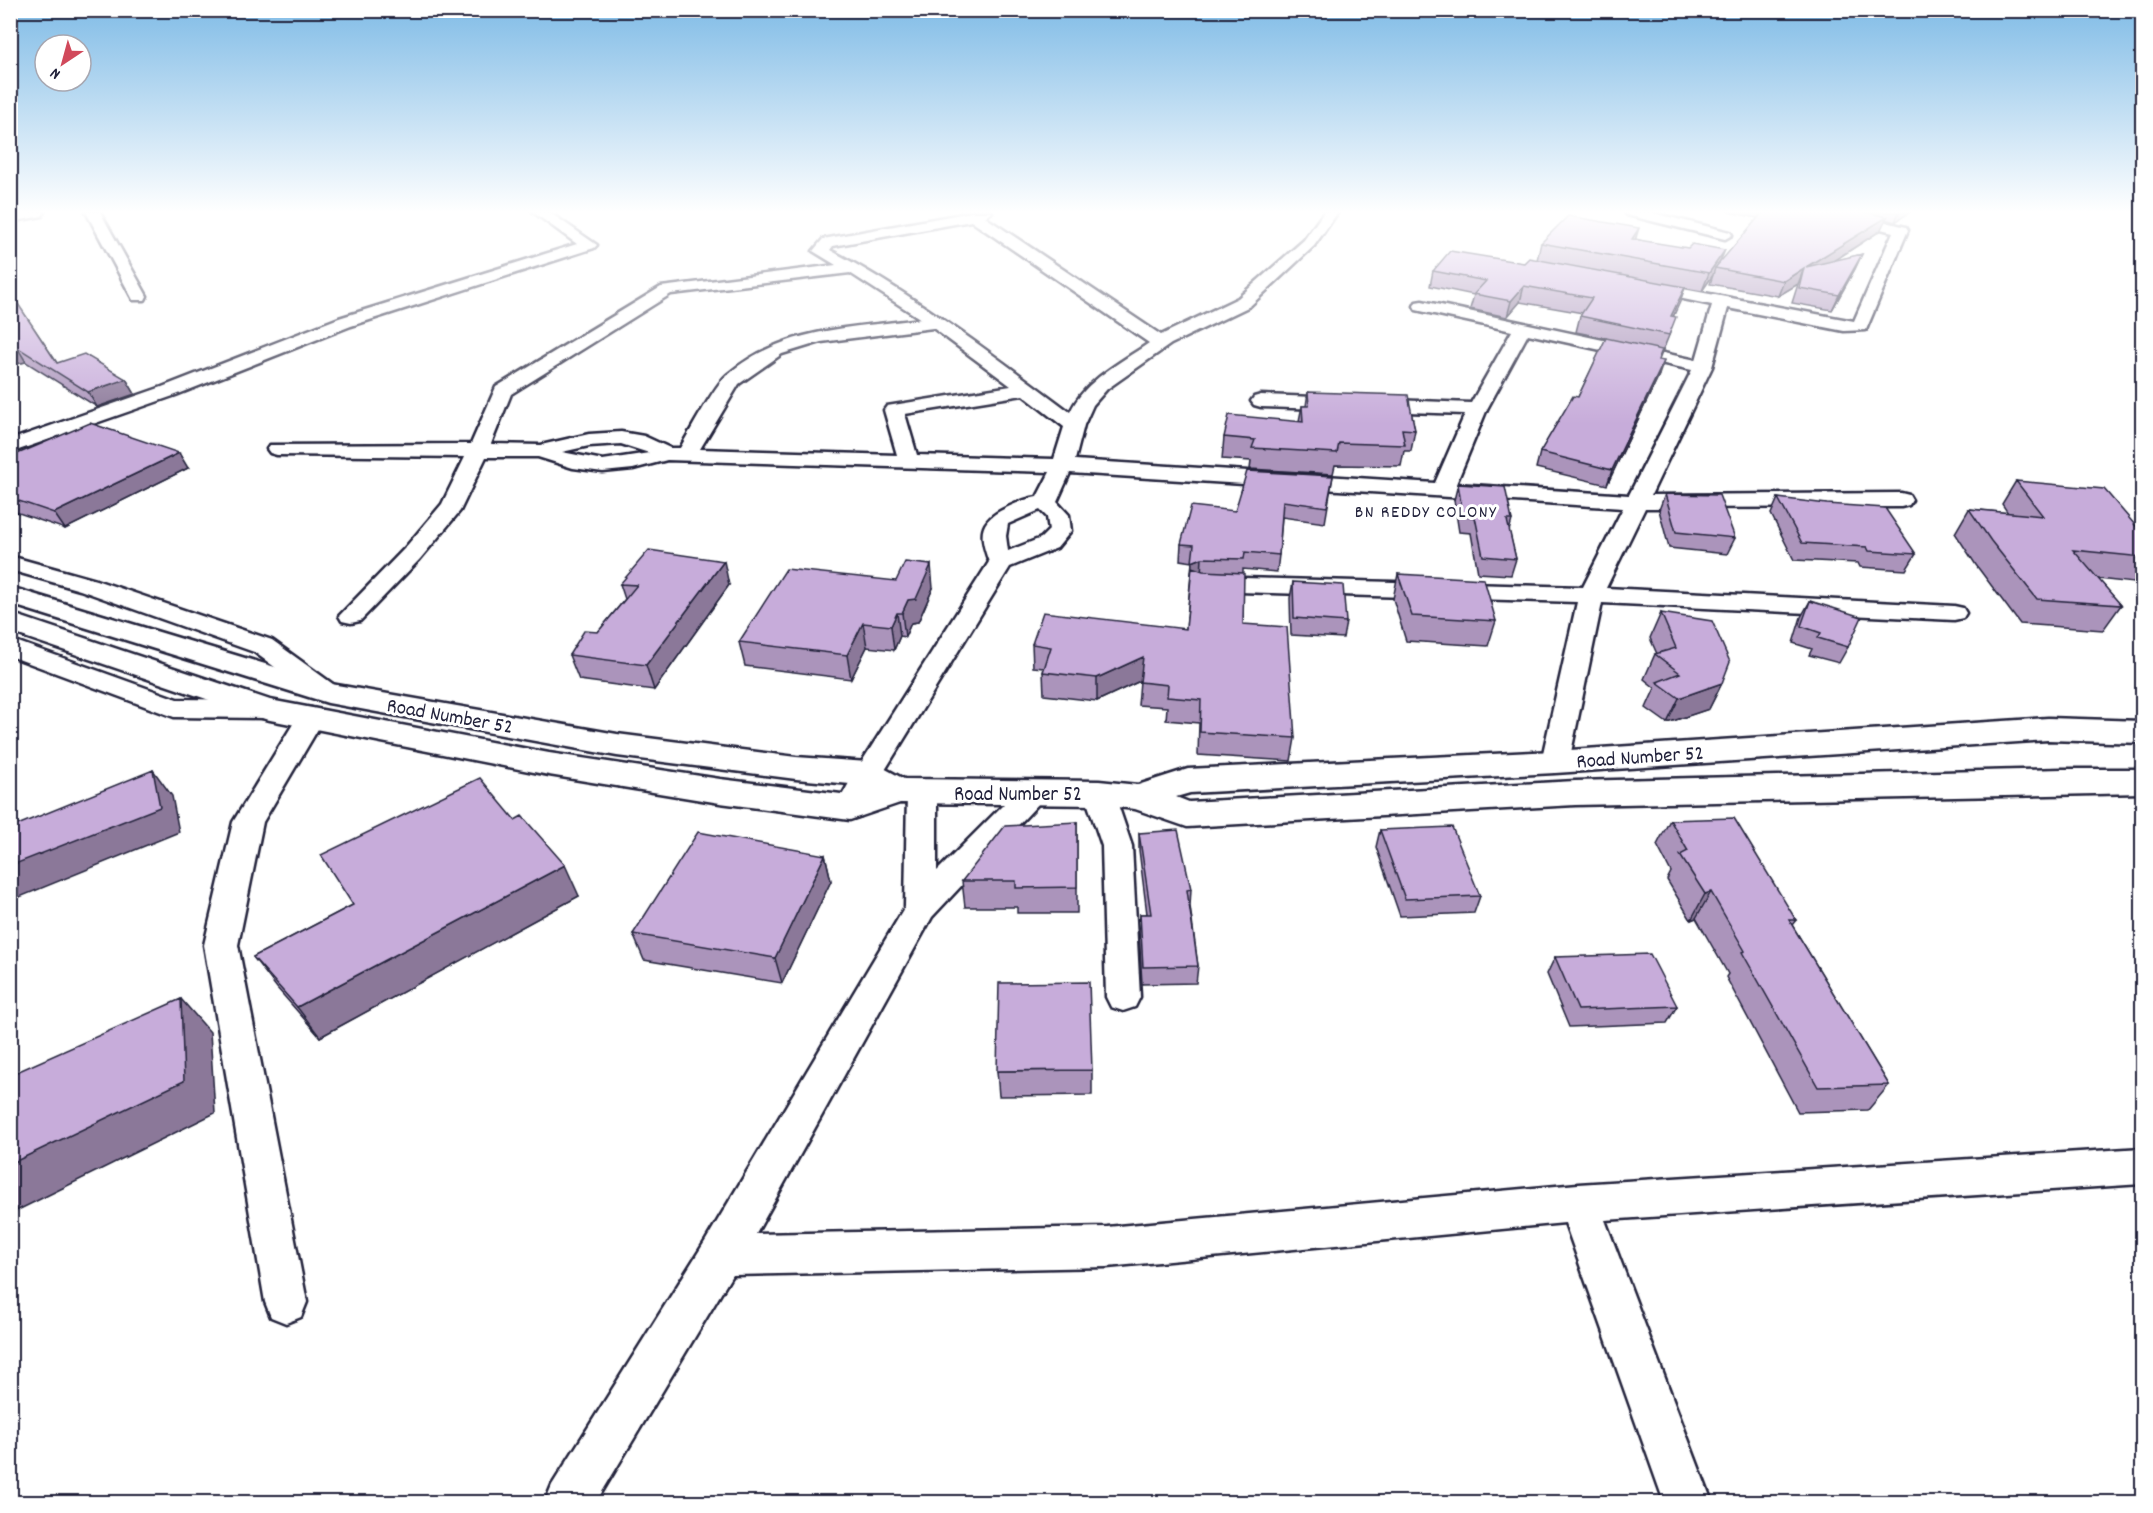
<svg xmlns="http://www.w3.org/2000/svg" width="2153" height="1513" viewBox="0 0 2153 1513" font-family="Dekko,sans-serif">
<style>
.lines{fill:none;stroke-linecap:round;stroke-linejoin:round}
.street-casing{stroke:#22223b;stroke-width:5}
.secondary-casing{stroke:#22223b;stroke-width:5}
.street{fill:#fff;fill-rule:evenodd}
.secondary{fill:#fff;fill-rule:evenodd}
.wall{fill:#ab94bb;stroke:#22223b;stroke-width:1.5}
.shaded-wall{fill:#8b7899;stroke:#22223b;stroke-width:1.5}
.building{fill:#c7acda;stroke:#22223b;stroke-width:1.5}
.labels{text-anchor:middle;stroke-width:6;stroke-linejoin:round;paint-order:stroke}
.far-neighbourhood-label{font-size:18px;letter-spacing:1.5px;fill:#22223b;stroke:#fff}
.street-label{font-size:21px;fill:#22223b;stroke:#fff}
</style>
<rect width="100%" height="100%" fill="#fff"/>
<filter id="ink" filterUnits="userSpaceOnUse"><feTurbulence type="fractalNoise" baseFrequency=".0167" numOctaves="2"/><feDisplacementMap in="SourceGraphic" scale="12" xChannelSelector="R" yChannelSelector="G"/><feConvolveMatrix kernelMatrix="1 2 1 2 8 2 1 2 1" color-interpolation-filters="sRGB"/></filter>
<g filter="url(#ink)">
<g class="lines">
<g class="street-casing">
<path id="street" d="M86,212H100L147,296L145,300H133L131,296Z
M533,212H549L597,245L594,248L351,326L176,395L10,453V440L162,387L339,318L577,244Z
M972,212H992L985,217L1161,335L1238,298L1304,240L1324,212H1338L1314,246L1250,306L1171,344L1107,389L1093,405L1084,425L1075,460L1435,483L1465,414L1261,407L1254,405L1251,401L1254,397L1261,395L1471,403L1512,331L1416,310L1414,306L1416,302L1422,301L1696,360L1712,305L1640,290L1638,287L1640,284L1646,282L1854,321L1893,232L1824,215L1822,212H1846L1906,227L1908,230L1866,330L1844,331L1728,308L1712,367L1651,495L1901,493L1909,495L1912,500L1909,505L1901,507L1645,508L1606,588L1954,606L1963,608L1966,613L1963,618L1954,620L1602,603L1569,762L1565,769L1555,772L1545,769L1541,762L1577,602L1207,591L1199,589L1195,584L1199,579L1207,577L1583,587L1623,508L1070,473L1057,502L1069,515L1071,531L1057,548L1010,567L882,775L861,816L850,819L839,816L835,808L854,774L989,562C979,535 978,521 1006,508C1016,503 1025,499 1037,497L1050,472L667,460L633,469L603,472L573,468L538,457H486L460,511L420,559L360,621L351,623L342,621L339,616L404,549L442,504L465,457L277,455L270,453L267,449L270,445L471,444L496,387L661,287L836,265L813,251L823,239ZM971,221L1149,343C1120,363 1085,380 1070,412C992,354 915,295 830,250L833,246ZM850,273L921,319C852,328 783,327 727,375C714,386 690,432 680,448H670L644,436L621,432L589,434L541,445L491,444L511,394L671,294ZM933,328L1011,386L887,406L884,410L897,455L700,449L739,384L782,354L821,342ZM1528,334L1692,370L1629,495L1456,484L1487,409ZM1023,395L1064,427L1054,459L917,455L905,414ZM621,444L649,453L603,460L562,452L589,446ZM1040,510L1047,517L1049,530L1041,538L1008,551L1006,536L1008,524Z
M1625,212H1649L1730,232L1732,235L1725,239L1627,215Z
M10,556L96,580L272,640L337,687L341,693L337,699L328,702L319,699L254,652L80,590L10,570Z
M10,639L177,699L265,700L275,703L279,709L275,715L265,718L174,717L10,656Z
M311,708L321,711L325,717L263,822L238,945L307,1302L301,1317L286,1323L271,1317L265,1302L204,945L233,822L301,711Z
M922,783L932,786L937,793V871L1021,787L1031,784L1041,787L1046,794L1041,801L932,917L756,1234L1107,1227L1578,1184L2142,1148V1184L1605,1220L1712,1502H1664L1565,1223L1107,1267L732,1275L596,1502H545L552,1485L706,1240L905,907L907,793L912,786Z
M1099,783L1109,786L1114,793L1132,846L1140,997L1135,1007L1123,1011L1111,1007L1106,997L1102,846L1084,793L1089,786Z"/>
</g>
<g class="secondary-casing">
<path id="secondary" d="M10,212H44L42,216L10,222Z
M10,587L331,684L617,734L796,757L868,762L880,766L904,779L1099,781L1138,785L1188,769L1555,751L2048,718L2142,721V743L2048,740L1555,773L1190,793L1176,797L1189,802L1575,781L2062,769H2142V793L1575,805L1187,827L1135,809L1099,805L900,803L850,820L720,803L549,775L265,719L10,632V613L270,700L549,753L720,779L849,795L868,789L861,785L796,779L617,756L328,703L10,604Z"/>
</g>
<use href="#street" class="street"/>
<use href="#secondary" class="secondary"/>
</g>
<path class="wall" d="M1728,212H1910L1895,222L1885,219L1880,231L1834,261L1862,254L1855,269L1832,310L1792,303L1798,284L1778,296L1710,284L1713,275L1702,291L1685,288L1673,317L1670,333L1659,360V375L1607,485L1536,468L1540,452L1578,397L1606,338L1576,332L1580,316L1583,313L1520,302L1507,317L1470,309L1474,295L1430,286L1433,271L1524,263L1537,260L1541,243L1636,239L1720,263L1758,218Z
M10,292L57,363L126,379L135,394L97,407L26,362L10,365Z
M1308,392L1415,430L1411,451H1404L1401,466L1335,465L1333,474L1250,469L1251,461L1222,459L1224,437L1299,421L1302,406H1306Z
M10,457L188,468L65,529L10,510Z
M1333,476L1325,523L1282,517L1279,555L1277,572L1243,569V624L1295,738L1291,761L1198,755L1199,723L1166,720L1167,707L1138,705L1140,681L1097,701L1044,695L1043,672L1044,668L1033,667L1032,644L1186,629L1192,562L1180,560L1181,544L1235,511Z
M2016,481L2142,533V584L2098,579L2121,605L2103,630L2020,624L1976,565L1955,533L1969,509L2008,513L2002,504Z
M1458,484L1512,520L1509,531L1516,559L1511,575L1478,573L1471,533L1459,532L1454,500Z
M1665,494L1735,538L1727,554L1669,548L1659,510Z
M1778,498L1916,554L1906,570L1860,567L1858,563L1794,560L1771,514Z
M1398,574L1496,621L1488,646L1406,641L1393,599Z
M1293,582L1346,622L1343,638L1291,635L1290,598Z
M620,584L729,585L654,690L579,680L569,655L598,632L625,599Z
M933,588L918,622L911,623L905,637L900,636L894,650L867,647L851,679L745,666L739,642Z
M1810,601L1848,647L1839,663L1809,655L1812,649L1793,643L1801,617Z
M1661,613L1722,683L1709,709L1667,723L1646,708L1655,688L1644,679L1655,654H1657L1650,638Z
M515,820L579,896L320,1037L277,988L253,957Z
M1670,820L1796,920L1792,925L1889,1085L1868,1110L1798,1112L1726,977L1728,974L1696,918L1691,920L1667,880L1671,872L1657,845Z
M1077,822V913H1017V907H965L962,881Z
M1380,830L1480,896L1474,913L1400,916L1376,847Z
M1139,833L1191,889L1190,906L1198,966L1196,983L1142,984L1139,931L1140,914H1147L1139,850Z
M825,855L831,881L782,983L644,960L633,934Z
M1555,957L1677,1006L1667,1023L1569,1027L1547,974Z
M1092,1070V1095L999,1096L997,1071Z"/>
<path class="shaded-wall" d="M1899,212H1910L1895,222Z
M1887,217L1880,231L1800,282L1806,267Z
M1639,228L1634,244L1632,239Z
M1725,250L1718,267L1715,268L1713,275L1702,291L1709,273Z
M1862,254L1855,269L1832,310L1839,295Z
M1804,268L1798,284L1778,296L1784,281Z
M1524,286L1520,302L1507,317L1511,301Z
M1685,287L1680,302L1666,332L1671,316Z
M17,347L26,362L10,365V349Z
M1664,361L1659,375L1607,485L1612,470Z
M126,379L135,394L97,407L88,392Z
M179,453L188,468L65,529L54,513Z
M1202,558L1201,575L1191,578L1192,562Z
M724,561L729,585L654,690L646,665Z
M931,565L933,588L918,622L911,623L905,637L902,613L908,600Z
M897,613L900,636L894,650L891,626Z
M863,623L867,647L851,679L847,655Z
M1143,657L1142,680L1097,701V678Z
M1722,683L1709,709L1667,723L1679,698Z
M153,770L172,796L179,832L10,901V866Z
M825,855L831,881L782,983L775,958Z
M565,865L579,896L320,1037L297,1007Z
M1711,892L1696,918L1691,920L1705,894Z
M181,999L210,1032L215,1113L10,1214V1164Z"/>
<path class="building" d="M1763,212H1866L1887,217L1806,267L1862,254L1839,295L1799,288L1804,268L1784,281L1715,268Z
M1568,216L1639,228L1632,239L1688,248L1692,244L1725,250L1709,273L1541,243Z
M1450,251L1524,263L1529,258L1685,287L1671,316L1676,317L1669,335L1580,316L1592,298L1524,286L1511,301L1474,294L1486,281L1433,271Z
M10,292L57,363L84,354L126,379L88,392L17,347L10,349Z
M1606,338L1662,350L1658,360L1664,361L1612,470L1540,452L1573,396L1578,397Z
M1308,392L1408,395L1415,430L1402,429L1405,445L1339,443L1337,453L1252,448L1255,440L1224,437L1229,415L1303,422L1302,406H1309Z
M90,423L179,453L54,513L10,498V457L41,444Z
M1247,471L1333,476L1327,507L1283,501L1279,555L1245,552L1244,559L1202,558L1192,562L1194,545L1181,544L1191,506L1235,511Z
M2016,481L2104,489L2142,533V557L2073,550L2121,605L2037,599L1991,541L1969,509L2043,516Z
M1458,484L1505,487L1512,520H1507L1516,559L1483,556L1475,517L1463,516Z
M1665,494L1719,495L1735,538L1676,532Z
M1778,498L1827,504L1885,508L1916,554L1869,551L1867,547L1802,543Z
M649,550L724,561L646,665L569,655L584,631L598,632L637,585L620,584Z
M905,562L931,565L916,599L908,600L902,613H897L891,626L863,623L847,655L739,642L786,569L896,581Z
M1192,567L1203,571L1244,573L1243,624L1287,627L1295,738L1200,732L1201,700L1167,697L1168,685L1140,682L1143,657L1097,678L1043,672L1051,647L1032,644L1043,612L1186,629Z
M1398,574L1484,579L1496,621L1412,616Z
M1293,582L1343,585L1346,622L1294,618Z
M1810,601L1862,617L1848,647L1818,638L1821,633L1801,626Z
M1661,613L1712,621L1730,662L1722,683L1679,698L1657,682L1680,673L1655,654L1676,648Z
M153,770L160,807L10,866V828Z
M480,778L515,820L522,816L565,865L297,1007L253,957L353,905L321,855Z
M1734,818L1796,920H1789L1889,1085L1818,1087L1742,952L1745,951L1711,892L1705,894L1680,855L1688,851L1670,820Z
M1077,822V887L1016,888V881H962L1005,826Z
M1452,827L1480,896L1405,899L1380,830Z
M1178,830L1191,889L1187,890L1198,966L1143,967L1140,914H1151L1139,833Z
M698,832L825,855L775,958L633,934Z
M1650,954L1677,1006L1578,1010L1555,957Z
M1089,982L1092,1070L997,1071L999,983Z
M181,999L184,1081L10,1164V1075Z"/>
</g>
<linearGradient id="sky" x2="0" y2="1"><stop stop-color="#7fbbe6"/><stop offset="0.5" stop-color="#fff"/><stop offset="1" stop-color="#fff" stop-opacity="0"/></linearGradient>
<rect width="2153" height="424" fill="url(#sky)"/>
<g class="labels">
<g class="far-neighbourhood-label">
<text x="1426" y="517">BN REDDY COLONY</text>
</g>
<g class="street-label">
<text transform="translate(450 715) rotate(10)" y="7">Road Number 52</text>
<text transform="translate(1640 756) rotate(-4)" y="7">Road Number 52</text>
<text x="1018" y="800">Road Number 52</text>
</g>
</g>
<rect width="2153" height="1513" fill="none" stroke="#fff" stroke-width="36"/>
<rect x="18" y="18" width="2117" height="1477" fill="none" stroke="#22223b" stroke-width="2" filter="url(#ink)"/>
<g transform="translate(63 63) rotate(216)"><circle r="28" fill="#ffffff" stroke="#a7a7b1" stroke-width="1.5"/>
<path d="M0-4.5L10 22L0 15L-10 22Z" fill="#d1495b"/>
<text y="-9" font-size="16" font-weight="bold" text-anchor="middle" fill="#22223b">N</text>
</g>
</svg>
